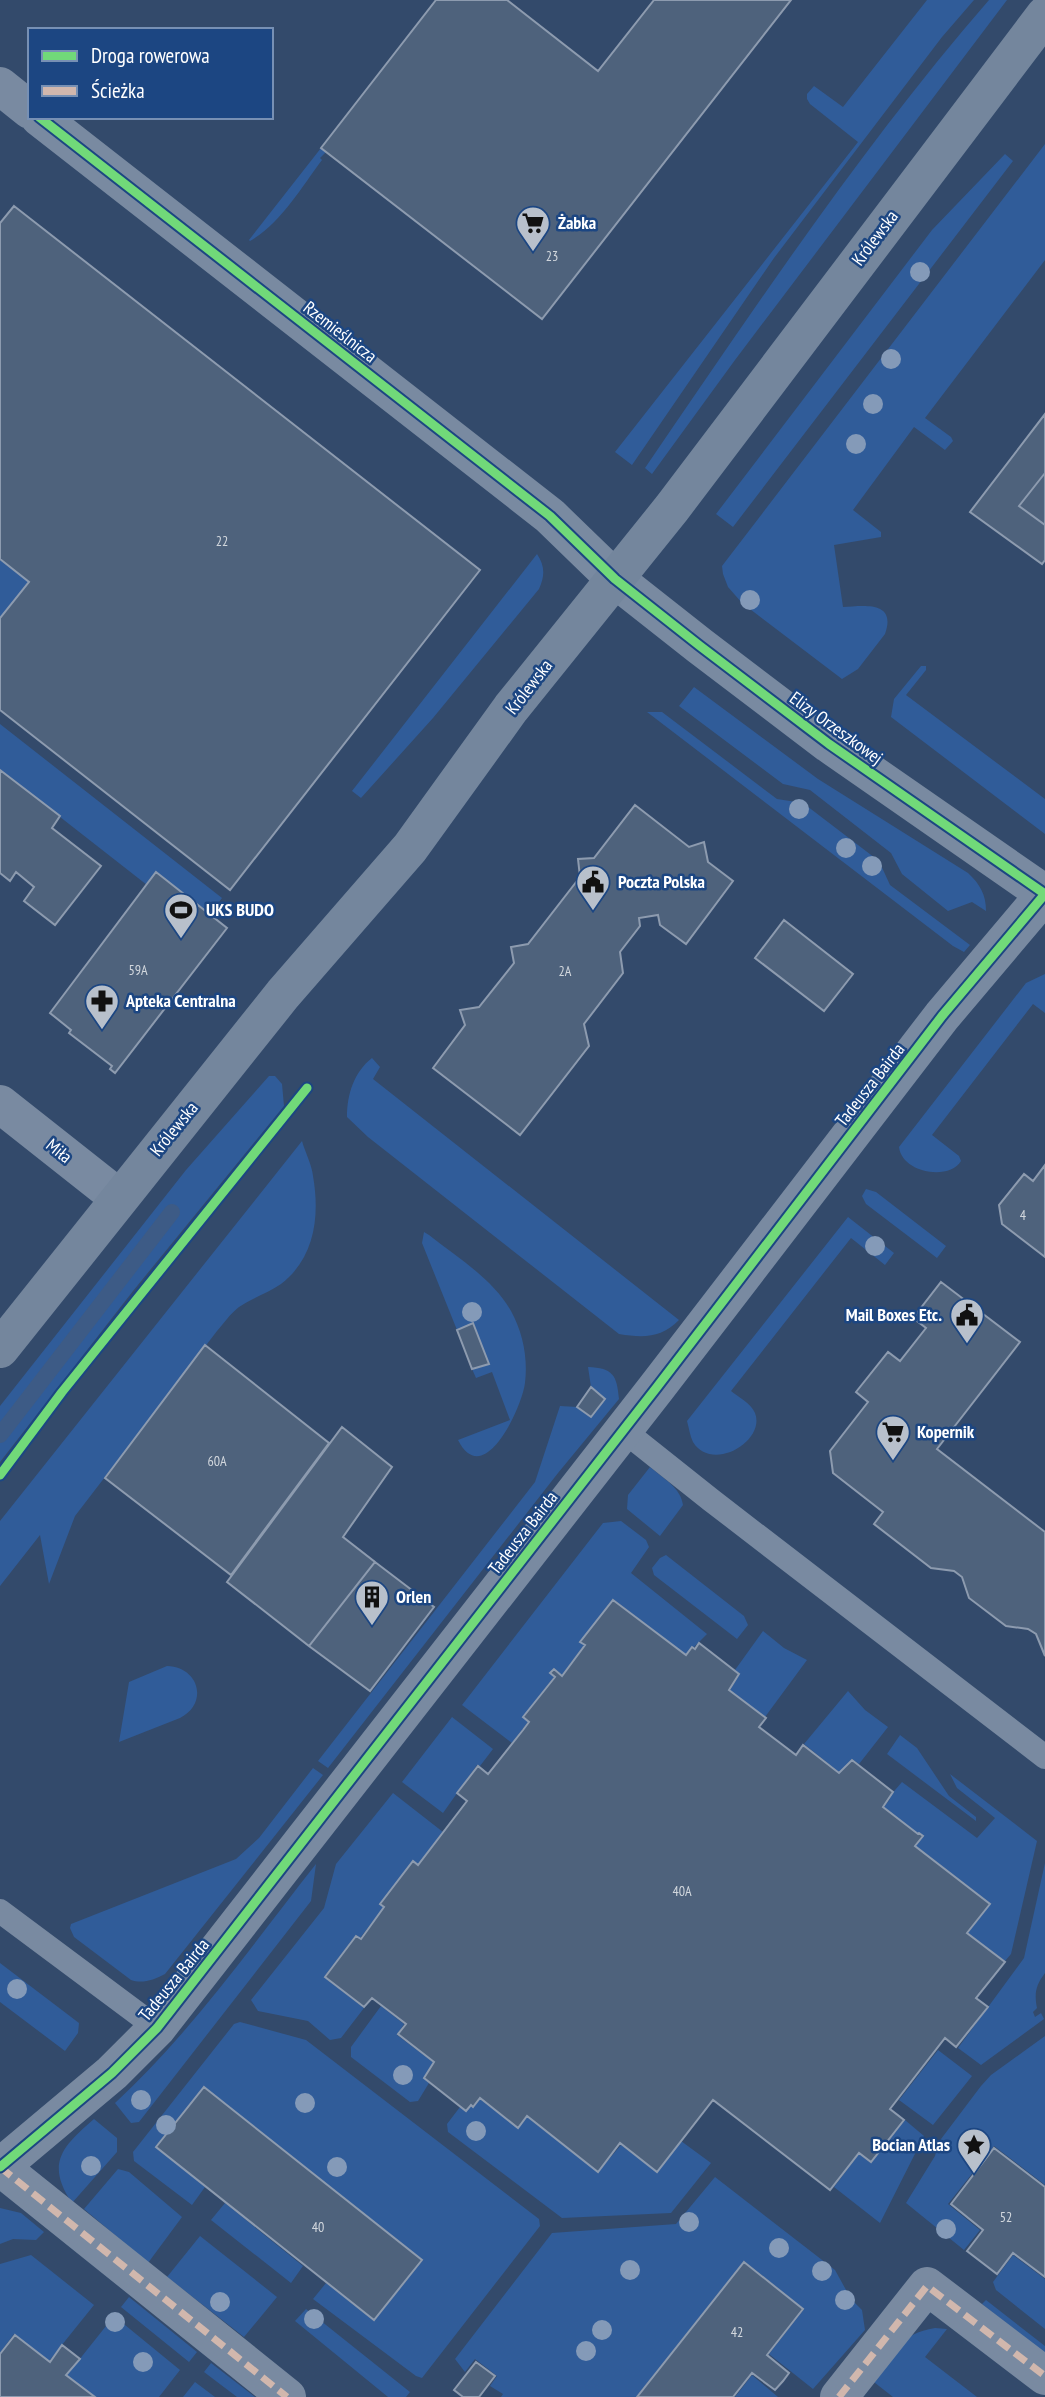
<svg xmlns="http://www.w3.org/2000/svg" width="1045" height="2397" viewBox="0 0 1045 2397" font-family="'PT Sans Narrow',sans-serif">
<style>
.green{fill:#305c99}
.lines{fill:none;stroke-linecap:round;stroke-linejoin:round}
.stream{stroke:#3d5b86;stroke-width:16}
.building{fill:#4e627c;stroke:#8d9baf;stroke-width:2}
.service{stroke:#798aa1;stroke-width:24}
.minor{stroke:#798aa1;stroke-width:38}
.secondary{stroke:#74869d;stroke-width:38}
.quiet{stroke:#d1b7ad;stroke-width:7;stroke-dasharray:14 7;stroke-linecap:butt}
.cycleway-casing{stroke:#1c4682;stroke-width:13}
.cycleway{stroke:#71d979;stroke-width:9}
.tree{fill:#849ab8}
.labels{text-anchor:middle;stroke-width:5;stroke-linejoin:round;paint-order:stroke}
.number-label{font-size:14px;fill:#d3d8de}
.poi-label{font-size:18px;font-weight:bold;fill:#fff;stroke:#1c4682;text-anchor:start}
.street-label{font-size:18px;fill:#fff;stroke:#1c4682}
</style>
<rect width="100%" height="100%" fill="#334a6b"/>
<path class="green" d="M927,0H974L942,37L774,258L632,465L615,452L858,142L810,104L807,99V94L814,86L843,107Z
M989,0H1007L735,360L652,474L645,468C753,310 863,145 989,0Z
M1045,144V260L925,418L951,437L953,441L945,450L914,427L853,510L881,532V537L834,545L843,607C863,606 897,600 885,634L858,669L842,679L742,603L728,587L723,574L722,566Z
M321,148L326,152L320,158L322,160C301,188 281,223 250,241L249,240Z
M1005,154L1013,161L733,527L716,514L932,230Z
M537,554C545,566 545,576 539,589L433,718L361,798L352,791Z
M0,560L29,582L0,618Z
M921,666H926V670L906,695L1045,799V834L891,717L894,699Z
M694,687L818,779L968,873C980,884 986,895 986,911L972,902L948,911L902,874L891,853L810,790L783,784L679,706Z
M647,712H662L777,799L803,803L879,861L890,885L970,945L964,952L953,946Z
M0,724L222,898L209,915L147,885L0,770Z
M1045,974V1013L1033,1004L932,1135L959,1156L961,1161C949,1181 902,1173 899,1147L1026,983Z
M372,1058L380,1067L373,1079L679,1320C661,1338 644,1338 619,1334L368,1137L347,1117C347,1094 354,1072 372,1058Z
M269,1076H275L282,1084L284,1106L133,1291L0,1462V1406L186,1170Z
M302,1141C305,1152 312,1165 313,1176C320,1216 315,1258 281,1284C268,1293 252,1298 239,1307C231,1313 224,1323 217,1331L75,1516L49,1584L40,1535L0,1586V1521Z
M866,1189L876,1192L946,1246L937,1258L866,1204L862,1196Z
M848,1217L894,1253L885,1265L851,1238L731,1391C738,1397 751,1403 755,1413C766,1441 712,1473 693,1442C690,1436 689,1428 687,1421Z
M424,1232L429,1235C457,1257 493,1279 511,1311C523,1333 528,1358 525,1383C522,1407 484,1491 458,1440L510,1420L492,1372L476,1378L472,1369L488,1363L474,1324L457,1330L422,1243Z
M588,1367C613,1368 617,1375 619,1399L558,1473L328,1768L318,1761L535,1482L560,1406L577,1407L591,1417L605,1399L591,1387Z
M650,1467C663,1478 681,1488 683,1505L660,1536L627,1509L628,1495Z
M621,1521L646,1540L649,1547L631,1573L707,1634L686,1655L613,1599L580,1642L584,1645L562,1675L554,1668L550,1673L554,1677L523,1717L528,1722L512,1743L462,1705L603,1523Z
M666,1555L744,1616L748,1625L737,1639L654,1575L652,1568L660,1558Z
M763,1631L784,1648L807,1660L765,1717L730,1690L740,1674L735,1670Z
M167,1666C199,1667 209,1703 180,1718L119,1742L129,1682Z
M848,1691L865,1710L888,1727L859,1764L852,1759L840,1773L804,1744Z
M452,1717L493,1749L480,1766L477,1765L443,1813L402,1782Z
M900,1735L917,1748L949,1796L976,1817V1821L887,1754Z
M313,1768L323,1775L165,1974C154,1980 142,1984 131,1980L74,1937L70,1928L71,1924L236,1859L259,1838Z
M950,1774L1037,1841L1011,1954L1005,1961L968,1933L990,1903L916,1846L923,1835L918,1834L884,1807L890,1799L889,1797L902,1782L977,1838L995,1818L957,1788Z
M393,1793L443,1832L418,1864L413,1861L380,1904L384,1907L360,1938L356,1935L324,1977L364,2008L341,2038L330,2040L308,2021L258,2011L251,2000L324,1908L336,1864Z
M1045,1863V1973C1036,1985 1034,1993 1037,2008L1033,2012L1035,2017L1041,2013L1044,2019L981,2065L958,2048L1024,1958Z
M316,1864L311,1901L139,2122L131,2123L115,2103C191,2033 252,1945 316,1864Z
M0,1963L79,2023L78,2033L65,2051L0,2002Z
M381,2006L404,2024L397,2035L433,2062L424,2078L429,2083L418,2101L410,2102L351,2057V2047Z
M240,2022L306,2040L539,2219L540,2226L422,2378L416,2376L313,2299L326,2283L374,2321L423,2260L204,2087L156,2146L205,2187L192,2205L134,2161L133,2152L234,2024Z
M1045,2036V2185L994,2146L948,2204L980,2230L964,2250L906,2203L935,2156L938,2143L981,2086L991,2075Z
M938,2050L972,2076L933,2125L899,2100Z
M480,2099L518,2128L527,2117L598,2172L621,2145L657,2172L681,2141L711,2163L671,2213L562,2218L448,2132L447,2124L460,2107L467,2111L471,2106L474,2107Z
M94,2119L117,2138V2152L72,2203C45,2163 63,2146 94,2119Z
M905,2120L924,2136L880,2223L834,2187L859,2154L871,2163Z
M118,2169L129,2172L182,2217L148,2263L84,2209Z
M715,2177L835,2270L851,2299L862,2310L865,2330L813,2389L769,2354L804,2309L744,2261L636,2397H501L503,2394L490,2386L497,2376L475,2359L465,2372L455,2359L552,2233L676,2224Z
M225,2203L303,2266L291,2283L211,2220Z
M0,2208L21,2213L44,2232L36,2240L13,2239L0,2244Z
M200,2236L277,2297L244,2337L167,2277Z
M31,2255L94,2305L49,2361L14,2334L0,2353V2264Z
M1013,2255L1045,2279V2329L996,2290L993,2282Z
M129,2297L197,2352L189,2362L121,2307Z
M986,2300L1045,2346V2354L982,2304Z
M306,2309L410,2392L406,2397H388L295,2321Z
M114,2316L180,2370L159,2397H95L67,2375Z
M935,2328L947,2329L925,2357L977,2397H893L865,2375C889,2352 901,2334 935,2328Z
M211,2363L255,2397H237L204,2372Z
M752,2375L778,2397H735Z
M195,2382L215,2397H183Z"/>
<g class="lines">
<path class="stream" d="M0,1435L172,1212"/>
</g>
<path class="building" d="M436,0H507L598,71L654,0H791L542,319L321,148Z
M14,206L480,570L230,890L0,710V618L29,582L0,559V223Z
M1045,414V473L1019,506L1045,525V560L1042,564L970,512Z
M1045,473V525L1019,506Z
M0,770L60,816L52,828L101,866L55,925L24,901L34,887L16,872L10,881L0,873Z
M635,805L689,847L704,842L708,862L733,881L686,944L660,925L658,915L639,918L640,926L620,952L623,973L584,1024L589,1046L520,1135L433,1068L465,1025L460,1010L479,1007L514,963L511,947L528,944L580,877L578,859L594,858Z
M156,872L227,928L115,1073L110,1069L112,1066L69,1033L71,1030L50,1013Z
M784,920L853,974L824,1011L755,958Z
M1045,1165V1257L1002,1224L999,1205L1024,1174L1033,1181Z
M941,1282L1020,1342L937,1449L1045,1532V1656L1036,1634L1028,1629L1006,1626L969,1598L962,1577L954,1571L931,1568L874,1524L883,1512L833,1473L830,1451L868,1402L856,1392L888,1352L900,1361L926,1328L913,1318Z
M473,1323L489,1364L472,1369L457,1330Z
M205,1345L329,1443L231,1575L105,1478Z
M591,1387L605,1399L591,1417L577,1407Z
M342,1427L392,1467L343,1537L375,1562L309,1646L227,1582Z
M375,1562L434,1607L370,1691L309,1646Z
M613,1600L686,1655L692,1647L695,1649L699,1643L739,1674L729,1690L766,1718L759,1727L796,1755L803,1745L839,1773L852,1760L893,1792L883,1807L918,1834L919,1833L923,1836L915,1846L990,1904L967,1933L1005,1962L976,1998L988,2007L956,2047L945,2038L890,2109L904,2120L871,2162L859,2153L830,2190L713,2100L657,2172L620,2143L598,2172L527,2116L518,2128L480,2098L473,2107L471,2105L466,2111L424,2078L434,2062L398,2034L406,2024L372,1998L364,2007L325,1977L356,1936L361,1939L384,1907L380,1904L413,1861L418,1865L467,1801L457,1793L478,1766L488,1774L523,1730L529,1722L523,1717L555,1677L550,1673L554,1669L562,1676L585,1645L580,1642Z
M204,2087L422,2260L374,2320L156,2147Z
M994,2148L1045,2187V2277L1013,2253L997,2274L967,2251L983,2230L951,2204Z
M744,2262L803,2309L767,2355L789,2373L783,2381L775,2390L752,2373L733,2397H637Z
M15,2335L50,2362L62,2345L80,2359L66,2375L95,2397H0V2354Z
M476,2362L495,2376L479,2397H463L454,2390Z"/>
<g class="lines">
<path class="service" d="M623,1430L711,1500L1045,1757
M0,1911L157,2028"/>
<path class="minor" d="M0,86L30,110
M39,117L550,516L615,579L700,646L829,744L1045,894
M0,1104L119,1198
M0,2167L112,2073L157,2028L657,1387L942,1016L1045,894
M0,2167L287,2397
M839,2397L927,2286L1045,2376"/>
<path class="secondary" d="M0,1349L283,994L410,848L511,708L672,508L1045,15"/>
<path class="quiet" d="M0,2167L287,2397
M839,2397L927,2286L1045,2376"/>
<g class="cycleway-casing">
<path id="cycleway" d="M39,117L550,516L615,579L700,646L829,744L1045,894
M0,1475L62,1392L307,1088
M0,2167L112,2073L157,2028L657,1387L942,1016L1045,894"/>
</g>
<use href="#cycleway" class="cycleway"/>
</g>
<g class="tree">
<circle cx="920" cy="272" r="10"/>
<circle cx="891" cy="359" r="10"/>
<circle cx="873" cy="404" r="10"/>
<circle cx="856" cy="444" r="10"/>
<circle cx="750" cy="600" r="10"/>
<circle cx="799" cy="809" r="10"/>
<circle cx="846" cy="848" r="10"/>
<circle cx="872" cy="866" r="10"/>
<circle cx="875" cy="1246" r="10"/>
<circle cx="472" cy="1312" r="10"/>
<circle cx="17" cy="1989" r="10"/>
<circle cx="403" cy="2075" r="10"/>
<circle cx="141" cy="2100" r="10"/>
<circle cx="305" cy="2103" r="10"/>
<circle cx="166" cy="2125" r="10"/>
<circle cx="476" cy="2131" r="10"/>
<circle cx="91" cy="2166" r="10"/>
<circle cx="337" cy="2167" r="10"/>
<circle cx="689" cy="2222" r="10"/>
<circle cx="946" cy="2229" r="10"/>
<circle cx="779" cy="2248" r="10"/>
<circle cx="630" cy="2270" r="10"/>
<circle cx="822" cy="2271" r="10"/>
<circle cx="845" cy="2300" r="10"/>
<circle cx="220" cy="2302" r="10"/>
<circle cx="314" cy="2319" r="10"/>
<circle cx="115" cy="2322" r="10"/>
<circle cx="602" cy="2330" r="10"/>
<circle cx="586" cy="2351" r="10"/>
<circle cx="143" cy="2362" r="10"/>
</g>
<defs>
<g id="supermarket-pin" transform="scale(1.75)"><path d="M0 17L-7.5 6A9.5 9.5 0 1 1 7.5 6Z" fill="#b8c0cb" stroke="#1c4682"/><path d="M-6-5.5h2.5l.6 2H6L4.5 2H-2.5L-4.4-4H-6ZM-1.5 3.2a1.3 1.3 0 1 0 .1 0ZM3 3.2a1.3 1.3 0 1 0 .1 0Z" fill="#111"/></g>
<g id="civic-pin" transform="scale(1.75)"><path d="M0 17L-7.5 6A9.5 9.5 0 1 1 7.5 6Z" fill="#b8c0cb" stroke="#1c4682"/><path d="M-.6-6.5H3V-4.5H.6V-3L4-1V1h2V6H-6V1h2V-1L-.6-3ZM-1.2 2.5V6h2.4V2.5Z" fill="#111"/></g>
<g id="stadium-pin" transform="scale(1.75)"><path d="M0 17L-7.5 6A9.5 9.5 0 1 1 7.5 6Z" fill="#b8c0cb" stroke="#1c4682"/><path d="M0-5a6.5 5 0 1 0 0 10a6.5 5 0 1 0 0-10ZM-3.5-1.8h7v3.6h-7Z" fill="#111"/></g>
<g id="pharmacy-pin" transform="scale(1.75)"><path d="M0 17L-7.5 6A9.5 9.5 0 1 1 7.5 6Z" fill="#b8c0cb" stroke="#1c4682"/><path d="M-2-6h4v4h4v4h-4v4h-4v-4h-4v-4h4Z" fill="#111"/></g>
<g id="building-pin" transform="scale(1.75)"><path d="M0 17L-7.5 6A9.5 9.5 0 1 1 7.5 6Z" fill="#b8c0cb" stroke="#1c4682"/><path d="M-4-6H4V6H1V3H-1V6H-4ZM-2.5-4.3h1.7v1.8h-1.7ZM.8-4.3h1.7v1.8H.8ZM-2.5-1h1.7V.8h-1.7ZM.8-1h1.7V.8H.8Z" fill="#111"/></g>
<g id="sight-pin" transform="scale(1.75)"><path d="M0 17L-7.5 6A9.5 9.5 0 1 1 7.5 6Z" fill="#b8c0cb" stroke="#1c4682"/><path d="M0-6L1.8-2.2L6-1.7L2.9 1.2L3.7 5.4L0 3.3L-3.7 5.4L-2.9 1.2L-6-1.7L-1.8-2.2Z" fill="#111"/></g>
</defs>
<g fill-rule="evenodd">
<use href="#supermarket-pin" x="533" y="223"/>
<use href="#civic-pin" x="593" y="882"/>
<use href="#stadium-pin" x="181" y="910"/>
<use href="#pharmacy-pin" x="102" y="1001"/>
<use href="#civic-pin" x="967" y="1315"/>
<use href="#supermarket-pin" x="893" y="1432"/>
<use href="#building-pin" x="372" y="1597"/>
<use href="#sight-pin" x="974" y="2145"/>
</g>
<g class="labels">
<g class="number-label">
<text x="552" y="261">23</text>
<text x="222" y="546">22</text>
<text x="138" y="975">59A</text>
<text x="565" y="976">2A</text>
<text x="1023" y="1220">4</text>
<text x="217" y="1466">60A</text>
<text x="682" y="1896">40A</text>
<text x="1006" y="2222">52</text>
<text x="318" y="2232">40</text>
<text x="737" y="2337">42</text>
</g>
<g class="poi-label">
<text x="558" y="229">Żabka</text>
<text x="618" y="888">Poczta Polska</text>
<text x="206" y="916">UKS BUDO</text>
<text x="126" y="1007">Apteka Centralna</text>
<text x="942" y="1321" text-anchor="end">Mail Boxes Etc.</text>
<text x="917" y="1438">Kopernik</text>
<text x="396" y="1603">Orlen</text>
<text x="950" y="2151" text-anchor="end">Bocian Atlas</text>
</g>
<g class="street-label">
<text transform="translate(875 238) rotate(-53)" y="6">Królewska</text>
<text transform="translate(340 332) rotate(38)" y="6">Rzemieślnicza</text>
<text transform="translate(529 687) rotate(-52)" y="6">Królewska</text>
<text transform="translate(836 728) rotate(36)" y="6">Elizy Orzeszkowej</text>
<text transform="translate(870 1085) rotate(-52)" y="6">Tadeusza Bairda</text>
<text transform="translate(174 1129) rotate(-51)" y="6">Królewska</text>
<text transform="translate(59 1151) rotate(39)" y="6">Miła</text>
<text transform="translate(523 1533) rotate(-52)" y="6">Tadeusza Bairda</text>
<text transform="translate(174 1980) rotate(-51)" y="6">Tadeusza Bairda</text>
</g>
</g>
<rect x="28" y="28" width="245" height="91" fill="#1c4682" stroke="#7790b4" stroke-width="2"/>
<rect x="42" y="51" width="35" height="10" fill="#71d979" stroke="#7790b4" stroke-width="2"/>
<text x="91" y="63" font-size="21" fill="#ffffff">Droga rowerowa</text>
<rect x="42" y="86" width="35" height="10" fill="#d1b7ad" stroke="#7790b4" stroke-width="2"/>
<text x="91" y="98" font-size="21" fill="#ffffff">Ścieżka</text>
</svg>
